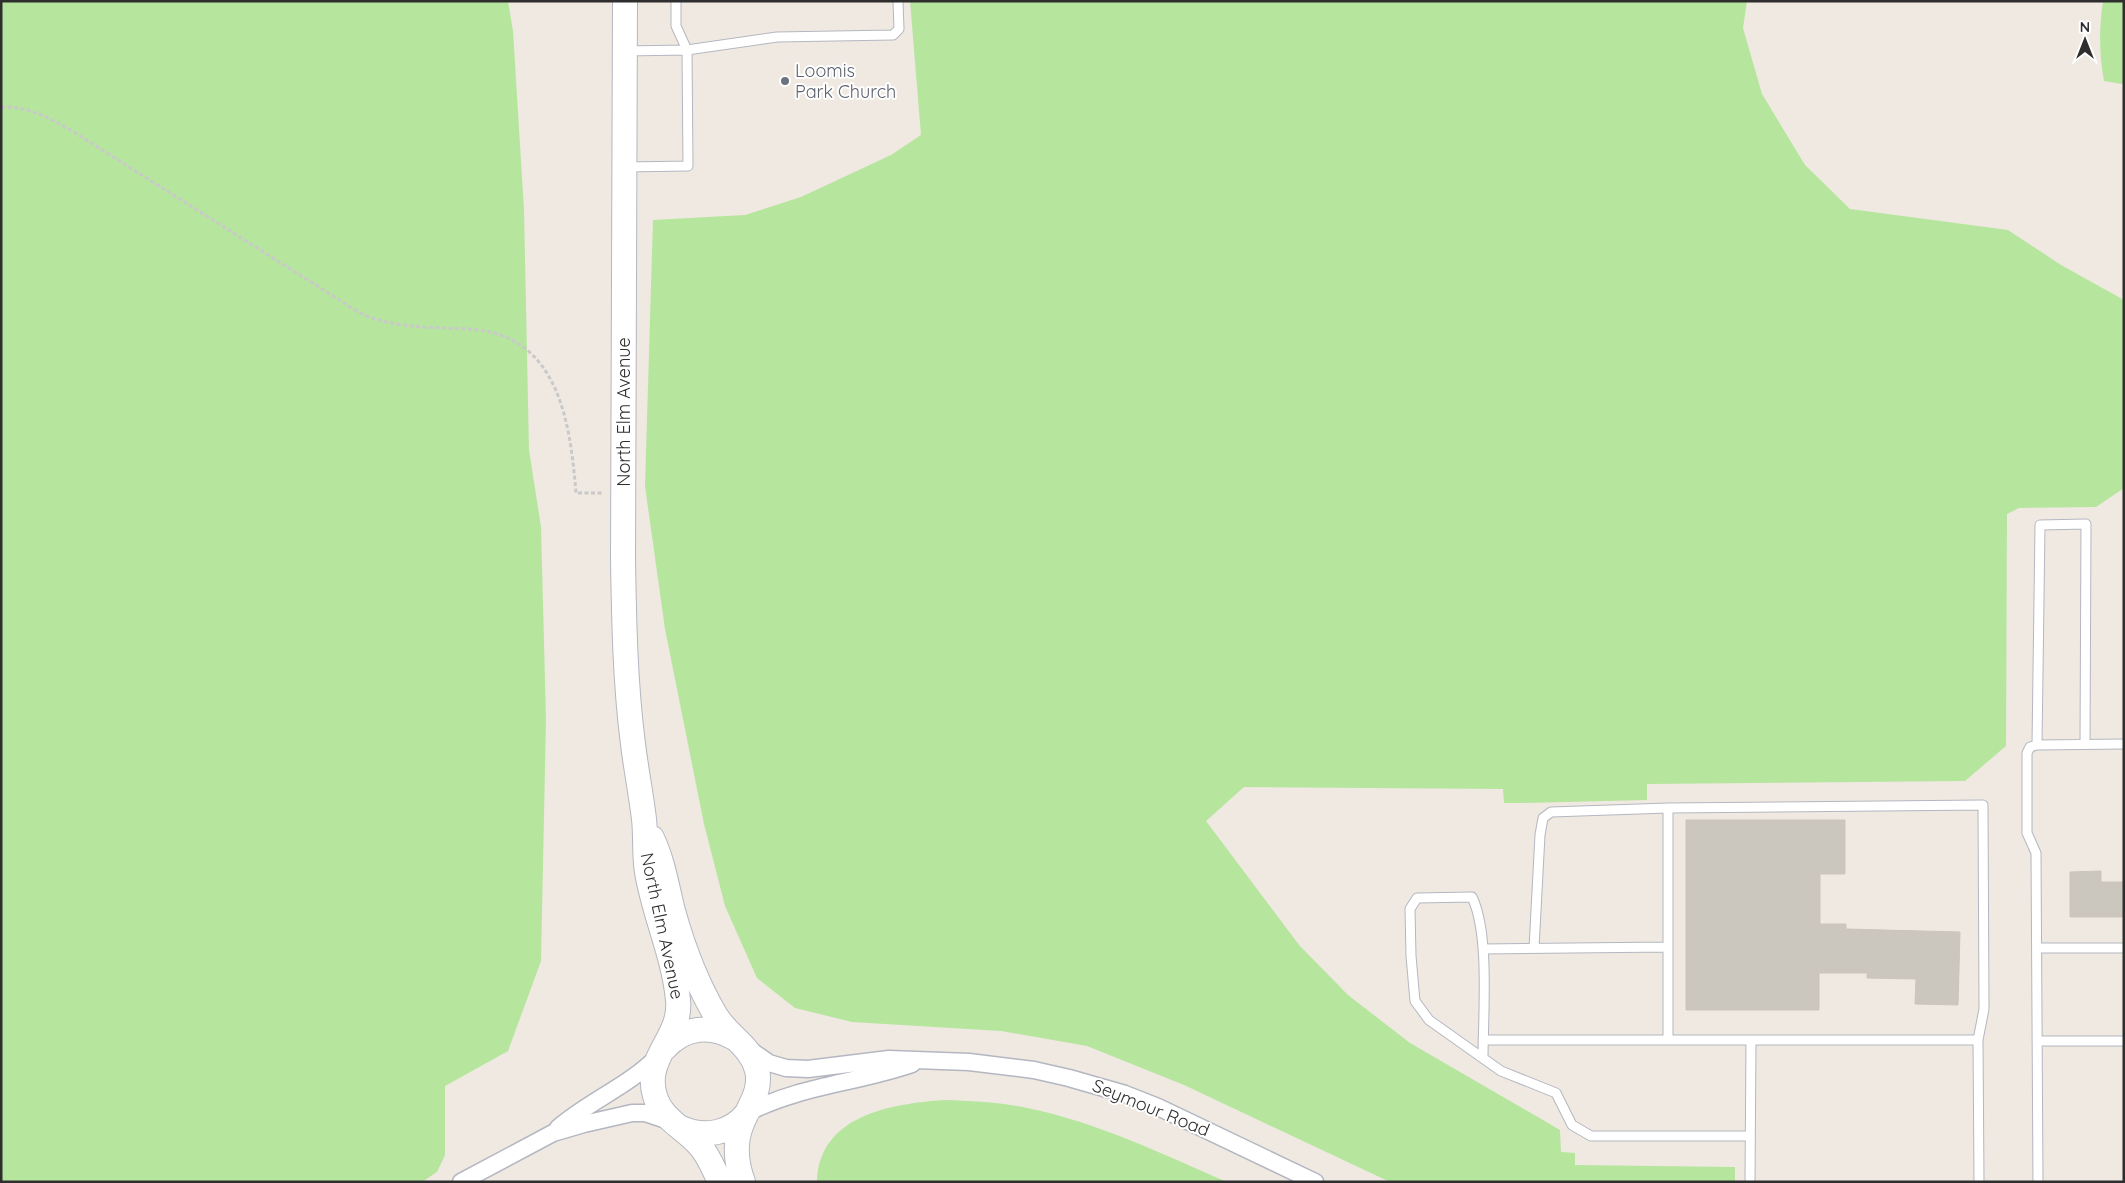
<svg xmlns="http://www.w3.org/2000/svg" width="2125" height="1183" viewBox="0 0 2125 1183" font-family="Quicksand,sans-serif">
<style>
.green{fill:#b6e59e}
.building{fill:#cbc7bf;stroke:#cbc5ba}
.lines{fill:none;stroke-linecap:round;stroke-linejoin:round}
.service-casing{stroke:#b4b7c1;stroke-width:11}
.minor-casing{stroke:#b4b7c1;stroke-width:19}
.secondary-casing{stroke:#b4b7c1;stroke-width:26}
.path{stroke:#c9c9c9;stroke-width:3;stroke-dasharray:4 2.5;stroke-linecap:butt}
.service{stroke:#fff;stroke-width:9}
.minor{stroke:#fff;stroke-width:16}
.secondary{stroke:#fff;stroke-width:24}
.worship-dot{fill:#6b7280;stroke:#fff;stroke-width:2}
.labels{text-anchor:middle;stroke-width:4;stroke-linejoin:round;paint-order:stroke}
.worship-label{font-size:18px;fill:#5b616d;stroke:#fff;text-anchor:start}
.street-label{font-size:18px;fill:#2e2e2e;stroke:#fff}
</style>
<rect width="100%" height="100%" fill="#efe9e1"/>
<path class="green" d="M1,1H508L513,31L524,210L529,450L541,527L546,719L541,961L508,1051L445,1086V1155L437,1172L422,1182H1Z
M910,1H1747L1743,28L1762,94L1805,165L1850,209L2008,230L2061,265L2124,300V488L2096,507L2019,508L2007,514L2006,746L1965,781L1647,784V800L1524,803H1504L1503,789L1244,787L1206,821L1299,945L1348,995L1410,1043L1560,1130L1561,1152L1575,1153V1165L1735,1167V1182H1390L1184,1085L1087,1046L1001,1031L852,1022L795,1008L757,978L725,906L704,824L665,629L645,486L653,220L745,215L801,197L891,155L921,135Z
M2103,1H2124V82L2122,84L2104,81C2099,54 2099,28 2103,1Z
M944,1100C972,1101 1000,1102 1027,1108C1097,1122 1162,1154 1227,1182H817C819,1115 891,1104 944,1100Z"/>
<path class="building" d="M1686,820H1845V874H1820V924H1846V929L1960,932L1958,1005L1915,1004L1916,979L1867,978V973H1819V1010H1686Z
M2101,871V882H2124V917H2070V872Z"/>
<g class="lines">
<g class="service-casing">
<path id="service" d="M676,1V26L687,50L777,37L893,35L899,29L898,1
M625,51L687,50L688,166L626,167
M2037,745L2040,525L2086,524L2085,744
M1534,948L1540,835L1543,818L1551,812L1668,808
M2037,948H2124
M1483,949L1668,947
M1483,1040H1978L1979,1182
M1668,1040V808L1983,805L1984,1009L1978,1040
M2037,1041H2124
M1483,1058C1483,1015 1490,934 1472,897L1417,898L1410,909L1411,956L1415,1001L1429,1020L1501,1071L1556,1093L1572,1125L1591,1136H1750
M1750,1182L1751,1040
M2038,1182L2036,853L2027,833V753L2030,747L2037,745L2124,744"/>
</g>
<g class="minor-casing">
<path id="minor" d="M749,1049L769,1063L786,1068L808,1069L889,1059L969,1062L1034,1070L1069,1078L1125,1094L1158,1107L1315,1182
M747,1113C799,1086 857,1083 912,1064
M558,1128C589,1101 629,1086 658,1056
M461,1182L553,1133L584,1124L632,1113H645L672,1122"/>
</g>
<g class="secondary-casing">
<path id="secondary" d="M625,1L623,559C624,620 625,682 633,744C636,769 641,794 644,819C646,836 644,854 647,872C654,915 674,956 678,1000C682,1038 643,1057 655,1096C662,1120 685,1128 700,1146C709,1156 714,1170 720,1182
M652,838C663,861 667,887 673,911C683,947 697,984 716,1016C728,1036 751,1046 757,1070C762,1092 748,1107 741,1126C734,1145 736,1163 743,1182
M665,1048C684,1027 711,1024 734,1038
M681,1128C704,1138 731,1134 747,1113"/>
</g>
<path class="path" d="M1,107C27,106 47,117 69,129L360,313C395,329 431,327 469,329C559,334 570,422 576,493H604"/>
<use href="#service" class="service"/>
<use href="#minor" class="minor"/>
<use href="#secondary" class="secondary"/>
</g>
<circle class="worship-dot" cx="785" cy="81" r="5"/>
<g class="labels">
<g class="worship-label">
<text x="795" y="77">Loomis<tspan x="795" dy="21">Park Church</tspan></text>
</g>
<g class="street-label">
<text transform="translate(624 412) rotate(-90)" y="6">North Elm Avenue</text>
<text transform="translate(662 926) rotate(78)" y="6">North Elm Avenue</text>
<text transform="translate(1151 1108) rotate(22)" y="6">Seymour Road</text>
</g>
</g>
<rect width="2125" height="1183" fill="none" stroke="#2e2e2e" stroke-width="5"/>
<g transform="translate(2085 40)" stroke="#ffffff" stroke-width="4" paint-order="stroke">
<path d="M0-4L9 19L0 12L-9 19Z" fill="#2e2e2e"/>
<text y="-8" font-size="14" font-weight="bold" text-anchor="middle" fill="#2e2e2e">N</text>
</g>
</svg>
